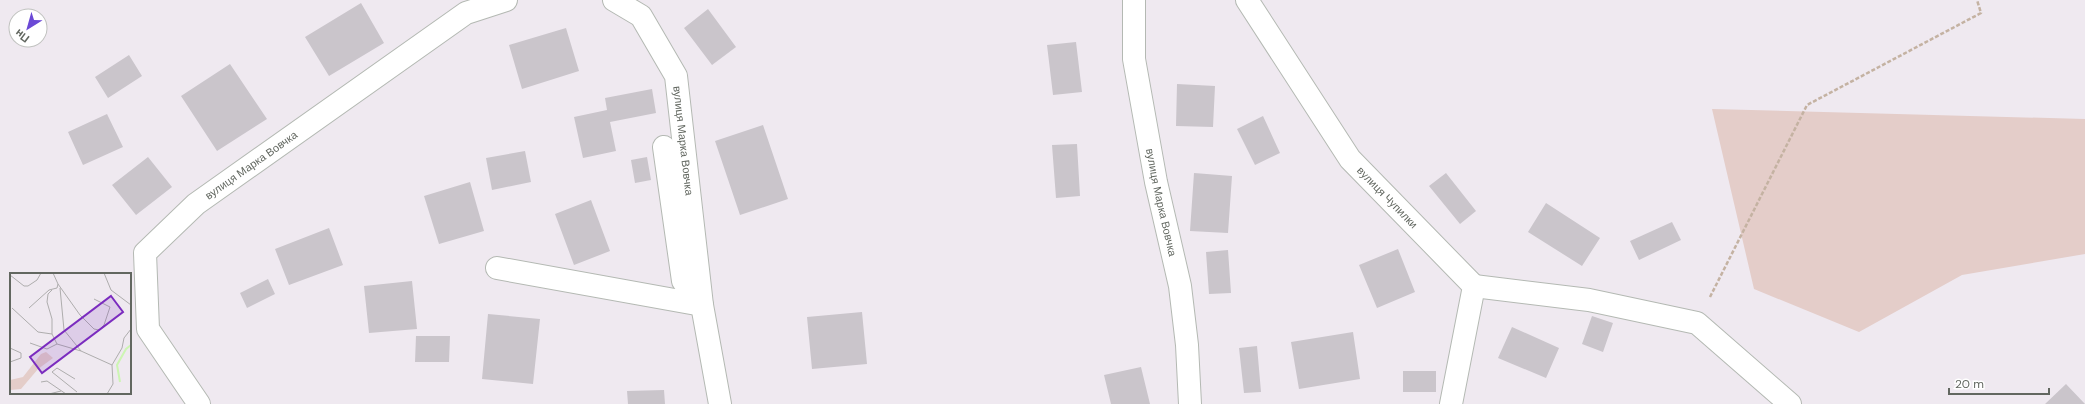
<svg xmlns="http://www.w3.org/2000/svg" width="2085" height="404" viewBox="0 0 2085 404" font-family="'DM Sans',sans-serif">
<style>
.green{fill:#e4cdc9}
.building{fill:#cac5cb}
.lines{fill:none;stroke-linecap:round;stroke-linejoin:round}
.minor-casing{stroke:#b4b9b3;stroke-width:24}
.path{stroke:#c4b2a2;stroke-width:2.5;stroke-dasharray:4 2;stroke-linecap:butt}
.minor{stroke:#fff;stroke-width:22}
.labels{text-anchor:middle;stroke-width:3;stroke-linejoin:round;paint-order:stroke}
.street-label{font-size:11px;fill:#626760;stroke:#fff}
.inset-river{fill:none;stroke:#cdf5b3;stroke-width:2}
.inset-road{fill:none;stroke:#aeadad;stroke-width:1}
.view{fill:#7b2cbf;fill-opacity:0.15;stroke:#7b2cbf;stroke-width:2}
.inset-edge{fill:none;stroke:#626760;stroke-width:2}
</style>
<rect width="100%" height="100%" fill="#efe9f0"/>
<path class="green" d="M1712,109L2085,119V254L1962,275L1859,332L1754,289Z"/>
<path class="building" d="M361,3L384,43L329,76L305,37Z
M708,9L736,47L712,65L684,28Z
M566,28L579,71L522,89L509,45Z
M1076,42L1082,92L1053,95L1047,45Z
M129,55L142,76L108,98L95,77Z
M230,64L267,119L217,151L181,96Z
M1177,84L1215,86L1213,127L1176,126Z
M652,89L656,113L610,122L616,151L583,158L574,117L607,110L605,98Z
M107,114L123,147L83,165L68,132Z
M1263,116L1280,153L1255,165L1237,129Z
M763,125L788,199L740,215L715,141Z
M1077,144L1080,196L1056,198L1052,145Z
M525,151L531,182L492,190L486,158Z
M148,157L172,187L136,215L112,185Z
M647,157L651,180L635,183L631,160Z
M1194,173L1232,176L1228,233L1190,231Z
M1446,173L1476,211L1460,224L1429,186Z
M470,182L484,231L439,244L424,196Z
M591,200L610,251L574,265L555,214Z
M1546,203L1600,238L1582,266L1528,232Z
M1672,222L1681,240L1639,260L1630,241Z
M329,228L343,265L289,285L275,249Z
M1398,249L1415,292L1377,308L1359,265Z
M1228,250L1231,293L1209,294L1206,252Z
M268,279L275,294L247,308L240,293Z
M412,281L417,329L369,333L364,286Z
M862,312L867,364L812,369L807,317Z
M488,314L540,319L533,384L482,379Z
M1592,316L1613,323L1603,352L1582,344Z
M1512,327L1559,348L1546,378L1498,358Z
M1353,332L1360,379L1299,389L1291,342Z
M416,336H450L449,362H415Z
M1257,346L1261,392L1244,393L1239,348Z
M1141,367L1150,404H1111L1104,375Z
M1403,371H1436V392H1403Z
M2066,384L2085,404H2045Z
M664,390L665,404H628L627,391Z"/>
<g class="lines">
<g class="minor-casing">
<g id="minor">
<path id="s1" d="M614,0L641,16L676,76L702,305L720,404"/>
<path id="s2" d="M1134,0V59L1156,182L1180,286L1187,345L1190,404"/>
<path id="s3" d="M1247,0L1350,159L1474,286L1451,404"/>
<path d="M497,268L702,305L683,281L664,147"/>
<path d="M1474,286L1589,300L1697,323L1790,404"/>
<path id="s4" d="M199,404L148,329L145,253L196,204L466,13L506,0"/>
</g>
</g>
<path class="path" d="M1710,297L1807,105L1981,13L1977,0"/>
<use href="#minor" class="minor"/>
</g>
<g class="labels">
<g class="street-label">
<text dy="4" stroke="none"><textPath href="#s1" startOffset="166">вулиця Марка Вовчка</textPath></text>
<text dy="4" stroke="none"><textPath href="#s4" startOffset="305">вулиця Марка Вовчка</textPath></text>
<text dy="4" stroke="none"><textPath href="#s3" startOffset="243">вулиця Чупилки</textPath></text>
<text dy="4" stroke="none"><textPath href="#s2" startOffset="205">вулиця Марка Вовчка</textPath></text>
</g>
</g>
<g transform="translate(10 273)">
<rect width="121" height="121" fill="#efe9f0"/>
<path d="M36,79L43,85L28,96L11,116L0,117V107L13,104L31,81Z" fill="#e4cdc9"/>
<path class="inset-river" d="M110,109L107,92L116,76L121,72"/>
<path class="inset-road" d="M43,0L48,11L70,42L84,56L89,57L94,52L100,34L84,26M94,0L101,17L121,32M0,2L14,13H18L27,7L31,0M50,15L54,57L71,78M42,17L38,21L37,29L42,46V61L47,71L71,78L102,92M2,35L28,59L42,61M19,35L39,17L47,15L48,11M20,70L37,76L47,71M0,75L11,80V85L0,89M65,106L47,95L42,99L67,119M31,109L37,108L56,121M39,121L51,118M97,121L103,111L102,92L112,75L114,65L121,56"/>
<path class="view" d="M101,23L113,39L32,100L20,84Z"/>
<rect width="121" height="121" class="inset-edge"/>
</g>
<g transform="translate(28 28) rotate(217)"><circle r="19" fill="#ffffff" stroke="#c0c2bf"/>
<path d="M0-3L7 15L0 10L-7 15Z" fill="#6b49d6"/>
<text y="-6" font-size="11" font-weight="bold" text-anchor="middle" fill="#626760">Пн</text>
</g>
<path d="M1949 388v6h100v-6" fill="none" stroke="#626760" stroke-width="2"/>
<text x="1955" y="388" font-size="12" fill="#626760" stroke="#ffffff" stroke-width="3" paint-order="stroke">20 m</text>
</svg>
